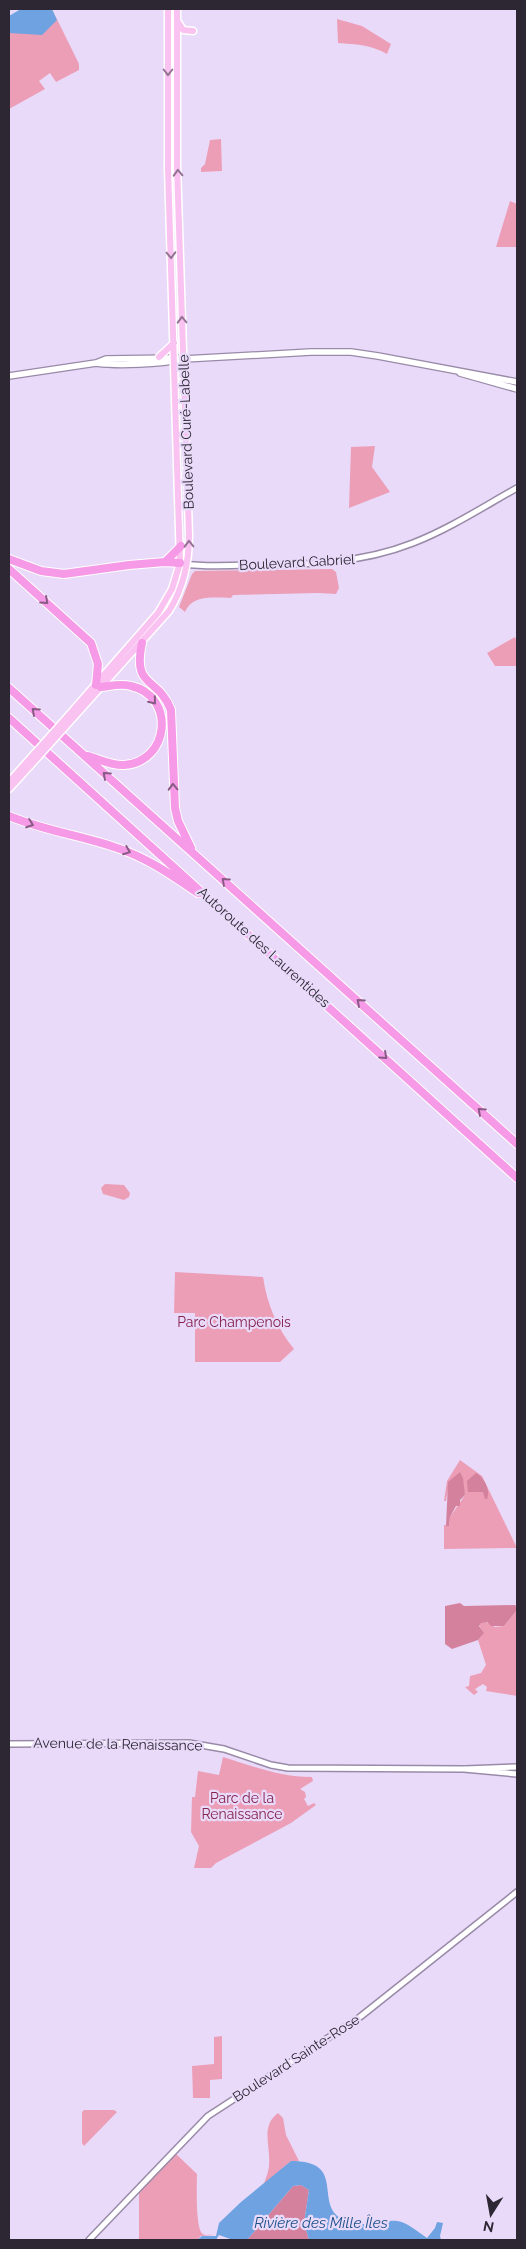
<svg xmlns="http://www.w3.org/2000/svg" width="526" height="2249" viewBox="0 0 526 2249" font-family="Raleway,sans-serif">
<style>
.green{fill:#ed9eb7}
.forest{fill:#d4819d}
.water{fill:#6ea2e1}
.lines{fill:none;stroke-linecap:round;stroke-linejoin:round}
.tertiary-casing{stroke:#998ba8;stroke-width:8}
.secondary-casing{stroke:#998ba8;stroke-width:8}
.primary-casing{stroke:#fff;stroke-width:9}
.motorway-casing{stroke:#fff;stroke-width:10}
.tertiary{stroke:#fff;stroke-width:5}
.secondary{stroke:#fff;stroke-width:5.5}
.primary{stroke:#fac2f1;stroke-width:6}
.motorway{stroke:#f69ae8;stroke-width:8}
.primary-bridge-casing{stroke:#fff;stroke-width:9;stroke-linecap:butt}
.primary-bridge{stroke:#fac2f1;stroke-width:6}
.oneway{stroke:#937492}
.oneway2{stroke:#875b84}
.labels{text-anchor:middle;stroke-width:4.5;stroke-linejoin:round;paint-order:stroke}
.street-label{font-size:14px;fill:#2c2733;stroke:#e9dafa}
.park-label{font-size:14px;fill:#84214c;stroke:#e9dafa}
.water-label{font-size:15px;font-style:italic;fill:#1c508a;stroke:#e9dafa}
</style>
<rect width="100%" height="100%" fill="#e9dafa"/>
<path class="green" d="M52,9L79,64V70L56,82L50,73L39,81L45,89L9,109V33H18L57,20Z
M337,19L362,26L391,44L387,54C372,45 355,44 338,43Z
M221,139L222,171L201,172V168L205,164L210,140Z
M510,201L517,204V247H496Z
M375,446L372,467L390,492L349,508L351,447Z
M332,569L336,572L339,588L336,594L318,593L233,595L231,598C215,598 193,594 185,612L179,607L192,574L195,571Z
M515,637L517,642V666H495L487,653Z
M105,1184L124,1185L130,1193L129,1197L124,1200L103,1194L101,1188Z
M175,1272L263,1277C267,1304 277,1328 294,1349L280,1362H195V1313H174Z
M460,1460L482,1476L517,1548L444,1549V1525L449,1526L450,1517L465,1495L459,1474C449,1481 448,1489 446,1501H444L447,1481Z
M517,1602V1696L486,1691L487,1687L483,1684L475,1689L478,1692L474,1695L465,1687L469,1686L470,1676L481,1673L486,1665L478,1640L483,1634L479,1624L484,1621L495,1627L504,1626L517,1610L515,1605H517Z
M223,1757C256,1767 279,1777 312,1777L313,1781L300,1789L305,1792L306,1797L304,1799L308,1806L314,1803L316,1805L291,1823L216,1863L211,1868H194L199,1846L191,1832L192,1797H195L198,1771L219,1775Z
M222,2036V2079L210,2080V2098H193L192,2066L214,2064V2037Z
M84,2110H114L117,2112L84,2146L82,2143V2112Z
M278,2113L283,2118L286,2135L299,2161H291L264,2184C266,2177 269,2171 269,2165C271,2147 260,2126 278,2113Z
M175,2153L197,2174C197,2184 195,2229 203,2234C206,2236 211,2234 214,2235L201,2236L197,2240H139V2193Z"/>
<path class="forest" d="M460,1472L463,1478L465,1495L460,1500V1506H456L450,1517L449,1526H446L448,1482Z
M476,1473C484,1477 491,1491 487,1499H485L483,1492H468L467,1481Z
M460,1603L464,1606L515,1605L517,1610L504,1626H491L487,1622L481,1623L479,1626L484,1633L478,1640L452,1649L445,1644V1606Z
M301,2185L309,2190L304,2223L309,2240H247L293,2186Z"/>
<path class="water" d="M21,9H52L57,20L42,35L9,33V16Z
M291,2161C346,2161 315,2201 340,2218C359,2231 377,2219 397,2221C407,2222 418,2232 427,2238L435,2228L437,2222L443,2223L440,2236L441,2240H309L304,2223L309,2190L301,2185L293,2186L247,2240H233L219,2235L216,2240H197L202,2236H216L219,2223L241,2202Z"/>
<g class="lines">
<g class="tertiary-casing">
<path id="tertiary" d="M183,564C205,567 226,566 248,565C304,565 360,564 413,543C449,529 483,507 517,488
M9,1744L189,1743L224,1749L271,1765L288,1768L464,1769L517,1774
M465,1769L517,1767
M89,2240L208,2116L360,2017L517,1892"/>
</g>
<g class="secondary-casing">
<path id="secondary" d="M96,363C119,366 160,364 184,359L311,352H351L378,356L517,382
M460,373L517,389
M9,376L96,363L106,359L177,358"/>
</g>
<g class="primary-casing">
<path id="primary" d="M178,22L183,30L193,31
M159,357L174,343
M61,724L158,613L172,589L180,563L168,169V9
M65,727L169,611C184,587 189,563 189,535L177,165V9
M9,782L35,753
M9,789L39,756"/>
</g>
<g class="motorway-casing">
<path id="motorway" d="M9,559L41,571L64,574L129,565L165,562L180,563
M165,562L181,546
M9,569L91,643L98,664L96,685
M142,643C132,689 158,676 171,710L175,808L178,821L191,848
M9,688L517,1144
M9,718L517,1178
M87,756C99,759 112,766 124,765C170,762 176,696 131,686C121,683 111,686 101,687
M9,816C45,831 84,836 120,849C149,859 173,876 198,893"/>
</g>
<use href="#tertiary" class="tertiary"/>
<use href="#secondary" class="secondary"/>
<use href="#primary" class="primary"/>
<use href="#motorway" class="motorway"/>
<g class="primary-bridge-casing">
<path id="primary-bridge" d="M35,753L61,724
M39,756L65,727"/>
</g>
<use href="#primary-bridge" class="primary-bridge"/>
</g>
<defs><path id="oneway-chevron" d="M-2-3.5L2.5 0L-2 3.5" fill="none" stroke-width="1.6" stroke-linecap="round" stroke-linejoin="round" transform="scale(1.25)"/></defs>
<g class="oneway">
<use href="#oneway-chevron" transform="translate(168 72) rotate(90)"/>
<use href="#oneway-chevron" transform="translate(178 173) rotate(-92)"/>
<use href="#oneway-chevron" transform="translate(171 255) rotate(88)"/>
<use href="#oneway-chevron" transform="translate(182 320) rotate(-92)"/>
<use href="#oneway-chevron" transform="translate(189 544) rotate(-91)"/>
</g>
<g class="oneway2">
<use href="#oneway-chevron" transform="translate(45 601) rotate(42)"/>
<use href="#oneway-chevron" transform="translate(153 701) rotate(51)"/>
<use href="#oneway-chevron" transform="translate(35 711) rotate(-138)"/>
<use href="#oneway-chevron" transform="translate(106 775) rotate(-138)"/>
<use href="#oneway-chevron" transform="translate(173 787) rotate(-92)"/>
<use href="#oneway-chevron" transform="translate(30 824) rotate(20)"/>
<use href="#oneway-chevron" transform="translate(127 851) rotate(21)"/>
<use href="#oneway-chevron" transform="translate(225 881) rotate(-138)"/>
<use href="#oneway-chevron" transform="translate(360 1002) rotate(-138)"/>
<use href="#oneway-chevron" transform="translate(384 1056) rotate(42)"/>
<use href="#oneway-chevron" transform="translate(481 1111) rotate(-138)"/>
</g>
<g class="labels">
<g class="street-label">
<text transform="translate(186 432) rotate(-92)" y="5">Boulevard Curé-Labelle</text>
<text transform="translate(297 562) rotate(-3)" y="5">Boulevard Gabriel</text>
<text transform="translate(264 947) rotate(42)" y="5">Autoroute des Laurentides</text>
<text transform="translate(118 1744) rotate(1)" y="5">Avenue de la Renaissance</text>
<text transform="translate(296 2058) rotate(-33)" y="5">Boulevard Sainte-Rose</text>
</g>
<g class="park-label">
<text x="234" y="1327">Parc Champenois</text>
<text x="242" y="1803">Parc de la<tspan x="242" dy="16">Renaissance</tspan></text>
</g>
<g class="water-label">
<text x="321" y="2228">Rivière des Mille Îles</text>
</g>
</g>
<rect width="526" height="2249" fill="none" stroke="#2c2733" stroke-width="20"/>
<g transform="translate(491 2214) rotate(191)" stroke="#e9dafa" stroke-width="4" paint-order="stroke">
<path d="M0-4L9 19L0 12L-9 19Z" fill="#2c2733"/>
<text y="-8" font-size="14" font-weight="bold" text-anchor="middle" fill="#2c2733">N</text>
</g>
</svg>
